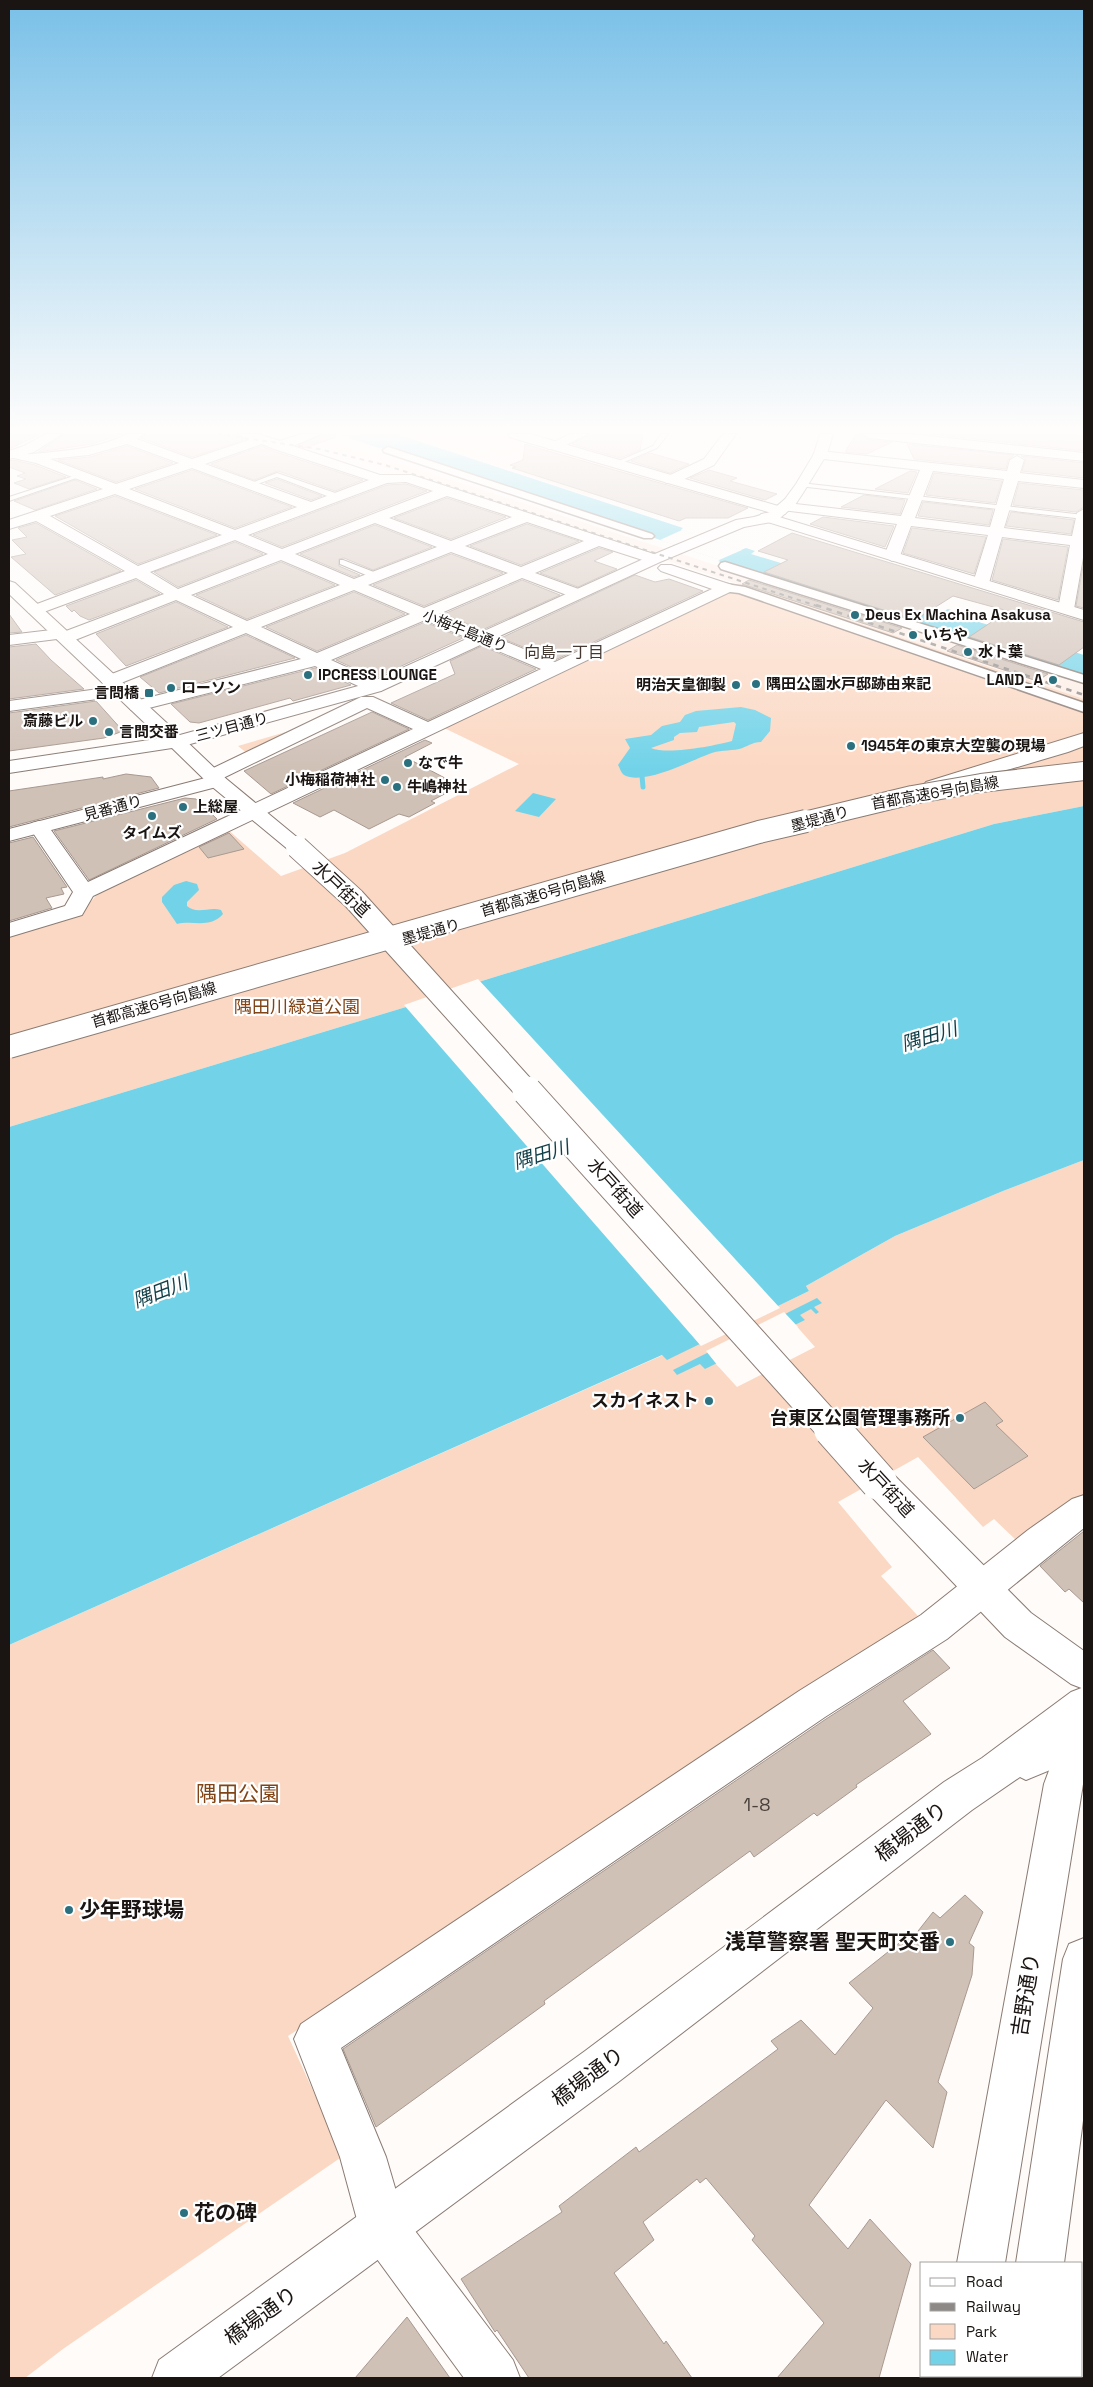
<svg xmlns="http://www.w3.org/2000/svg" width="1093" height="2387" viewBox="0 0 1093 2387" font-family="'Space Grotesk','Noto Sans JP',sans-serif">
<style>
.built{fill:#fdeee6}
.green{fill:#fbd8c3;fill-rule:evenodd}
.water{fill:#72d3e8;fill-rule:evenodd}
.pier{fill:#fefbf9}
.lines{fill:none;stroke-linecap:round;stroke-linejoin:round}
.stream{stroke:#72d3e8;stroke-width:5}
.building{fill:#d0c1b7;stroke:#a89990}
.service-casing{stroke:#8a7b73;stroke-width:2}
.pedestrian-casing{stroke:#8a7b73;stroke-width:3}
.minor-casing{stroke:#8a7b73;stroke-width:2}
.tertiary-casing{stroke:#8a7b73;stroke-width:2}
.secondary-casing{stroke:#8a7b73;stroke-width:2}
.primary-casing{stroke:#8a7b73;stroke-width:2}
.trunk-casing{stroke:#8a7b73;stroke-width:2}
.service{fill:#fff;fill-rule:evenodd}
.pedestrian{fill:#fff;fill-rule:evenodd}
.minor{fill:#fff;fill-rule:evenodd}
.tertiary{fill:#fff;fill-rule:evenodd}
.secondary{fill:#fff;fill-rule:evenodd}
.primary{fill:#fff;fill-rule:evenodd}
.trunk{fill:#fff;fill-rule:evenodd}
.rail-far1{stroke:#8d8986;stroke-width:2;stroke-dasharray:4.5 4.5;stroke-linecap:butt}
.rail{stroke:#8d8986;stroke-width:2.5;stroke-dasharray:5.5 5.5;stroke-linecap:butt}
.trunk-bridge-far2-casing{stroke:#8a7b73;stroke-width:24;stroke-linecap:butt}
.trunk-bridge-far1-casing{stroke:#8a7b73;stroke-width:31;stroke-linecap:butt}
.trunk-bridge-casing{stroke:#8a7b73;stroke-width:38;stroke-linecap:butt}
.motorway-bridge-far1-casing{stroke:#8a7b73;stroke-width:20;stroke-linecap:butt}
.motorway-bridge-casing{stroke:#8a7b73;stroke-width:24;stroke-linecap:butt}
.trunk-bridge-far2{stroke:#fff;stroke-width:22}
.trunk-bridge-far1{stroke:#fff;stroke-width:29}
.trunk-bridge{stroke:#fff;stroke-width:36}
.motorway-bridge-far1{stroke:#fff;stroke-width:18}
.motorway-bridge{stroke:#fff;stroke-width:22}
.poi-dot{fill:#2a707e;stroke:#fff;stroke-width:2}
.labels{text-anchor:middle;stroke-width:4.5;stroke-linejoin:round;paint-order:stroke}
.far-poi-label{font-size:15px;font-weight:bold;fill:#1a1512;stroke:#fff;text-anchor:start}
.far-street-label{font-size:15px;fill:#1a1512;stroke:#fff}
.far-neighbourhood-label{font-size:16px;fill:#443830;stroke:#fff}
.street-label{font-size:18px;fill:#1a1512;stroke:#fff}
.park-label{font-size:18px;fill:#814416;stroke:#fff}
.poi-label{font-size:18px;font-weight:bold;fill:#1a1512;stroke:#fff;text-anchor:end}
.near-number-label{font-size:18px;fill:#48403b}
.water-label{font-size:19px;font-style:italic;fill:#113f48;stroke:#fff}
.near-park-label{font-size:21px;fill:#814416;stroke:#fff}
.near-street-label{font-size:21px;fill:#1a1512;stroke:#fff}
.near-poi-label{font-size:21px;font-weight:bold;fill:#1a1512;stroke:#fff;text-anchor:start}
</style>
<rect width="100%" height="100%" fill="#fefbf9"/>
<path class="built" d="M406,434H499L638,476L589,496Z
M325,439L1084,684V699L406,474L306,448Z"/>
<path class="green" d="M741,584L1084,699V806L994,824L472,984L406,1007L9,1127V937L78,917L100,891L227,829L281,876L345,853L519,764L444,728Z
M296,729L248,754L238,746Z
M1084,1160V1498L1017,1541L994,1519L983,1527L918,1457L838,1502L892,1567L881,1576L918,1616L636,1810L288,2036L343,2156L63,2349L25,2378H9V1645L663,1355L667,1359L809,1291L806,1286L895,1236L1003,1191ZM792,1321L815,1347L737,1387L716,1364Z"/>
<path class="water" d="M338,434H397L683,528L681,530L741,550L746,548L755,551L751,554L942,612L948,609L966,615L963,617L1084,655V676L718,561L720,560L388,449L378,448Z
M741,707L755,710L771,718L770,731L761,742C752,742 747,747 739,749C729,751 718,750 709,754C690,761 643,786 624,775C621,773 620,768 618,765L630,748L625,739L651,735L662,726L680,722L685,715L696,711ZM734,722L736,724L732,741C713,746 668,755 651,748L674,740V737L680,733L697,732L699,727Z
M533,793L556,799L539,817L515,811Z
M1084,806V1160L1003,1191L895,1236L806,1286L809,1291L667,1360L662,1355L9,1645V1127L406,1007L472,984L994,824Z
M186,881L197,884L199,890L187,902V906C197,915 210,906 221,910L223,914C210,929 194,920 177,924L162,902V897L174,885Z
M817,1298L822,1303L814,1307L819,1312L816,1314L811,1309L800,1315L805,1320L705,1369L700,1364L677,1375L673,1370Z"/>
<path class="pier" d="M682,530L742,550L719,560L660,540Z
M478,979L780,1308L701,1346L404,1005Z
M784,1312L798,1327L718,1366L706,1351Z"/>
<g class="lines">
<path class="stream" d="M642,776L643,787"/>
</g>
<path class="building" d="M9,434H41L9,449Z
M64,434H122L92,444L38,452Z
M146,434H236L244,440L192,457L141,438Z
M323,434H335L336,437L305,448L298,446Z
M590,434H643L640,450L620,458L572,444Z
M856,434H861L869,440L892,442L867,454L845,452Z
M931,434H1066L1084,436V451Z
M525,444L548,451L748,508L728,518H686L679,521L512,468L516,467L510,465L523,460Z
M907,444L1014,455L1008,460L1006,469L914,459Z
M127,446L173,463L116,482L58,460L90,457Z
M262,446L273,451L363,480L335,491L278,471L254,480L211,464Z
M650,453L689,464L670,473L631,461Z
M1021,456L1084,463V478L1022,471L1026,459Z
M13,460L35,465L66,477L29,489L14,483L26,479L17,476L25,473L9,467V461Z
M192,470L292,507L235,528L135,489Z
M709,470L737,478L730,481L777,494L765,500L690,478Z
M910,471L917,472L908,493L875,489Z
M934,473L1002,481L995,503L926,495Z
M277,479L322,496L311,500L265,483Z
M75,480L97,489L35,510L14,501Z
M1019,483L1083,490L1084,507L1076,512L1013,505Z
M406,484L427,491L282,547L253,535L387,485Z
M864,495L905,500L900,514L841,507Z
M115,496L217,535L138,564L55,516Z
M447,498L506,517L451,539L394,518Z
M923,502L993,510L989,525L918,516Z
M1011,512L1074,520L1071,534L1006,526Z
M823,517L894,526L885,547L810,524Z
M36,523L121,571L55,595L11,557L26,554L12,540L27,537L18,528Z
M527,524L579,541L521,565L470,546Z
M375,525L432,547L373,570L344,558L339,559V566L360,575L354,577L300,554Z
M912,528L986,537L974,574L903,553Z
M792,533L1084,622V647L1059,665L969,637L1008,611L953,596L915,620L764,572L788,560L758,551Z
M1003,539L1068,547L1058,600L992,580Z
M235,542L263,554L178,587L154,572Z
M599,548L613,552L594,561L617,569L578,587L540,573Z
M451,554L503,573L424,606L373,585Z
M1084,561V608L1076,606Z
M281,562L335,585L247,619L196,595Z
M635,575L655,582L669,579L703,591L555,660L501,638Z
M136,580L160,594L89,620L80,616L74,610L72,612L66,606Z
M522,580L560,595L482,630L444,614Z
M749,580L902,628L893,633L742,584Z
M354,592L405,614L317,651L266,627Z
M176,602L228,627L126,666L96,634Z
M9,614L22,632L9,633Z
M425,622L463,638L375,678L336,660Z
M246,635L295,658L159,693L140,677Z
M36,644L51,660L84,689L9,699V647Z
M957,645L1048,674L1037,681L947,651Z
M482,646L536,669L428,720L391,703L455,674L450,661Z
M315,668L351,685L293,701L290,698L199,723L190,722L171,704Z
M96,701L123,731L104,738L9,751V713Z
M372,712L409,729L271,794L244,771Z
M425,740L432,743L405,757L460,786L431,801L435,803L409,817L399,814L369,829L334,810L320,817L293,803Z
M126,774L151,777L159,788L9,827V791L103,777V779Z
M185,798L196,799L217,819L89,880L54,831Z
M229,833L244,849L208,858L199,847Z
M33,837L67,887L61,888L64,894L46,898L52,908L9,921V843Z
M985,1402L1003,1421L996,1425L1028,1456L974,1489L923,1437Z
M1084,1531V1603L1069,1589L1065,1592L1040,1566Z
M933,1650L950,1668L903,1701L931,1734L856,1785L857,1787L817,1816L814,1813L754,1857L750,1851L544,2001L545,2004L376,2127L343,2049L826,1719Z
M965,1895L983,1912L969,1943L974,1947L972,1975L938,2082L947,2092L933,2148L886,2100L809,2205L848,2249L870,2219L911,2264L879,2378H777L824,2323L752,2240L755,2236L706,2178L700,2183L697,2179L643,2222L654,2240L614,2273L664,2344L666,2341L692,2378H529L497,2330L495,2332L461,2279L562,2212L559,2206L636,2147L639,2152L778,2049L771,2041L801,2020L835,2055L873,2008L849,1983L908,1936L911,1940L933,1912L940,1918Z
M407,2317L450,2378H355Z"/>
<g class="lines">
<g class="service-casing">
<path id="service" d="M661,434H668L657,448L617,465L612,464L653,446Z
M277,473L341,495L342,497L335,499L277,477L249,487L246,485Z
M80,474L85,475L9,501V497Z
M801,483L1084,515V519L799,486V484Z
M343,560L379,574L380,576L373,578L340,564V560Z"/>
</g>
<g class="pedestrian-casing">
<path id="pedestrian" d="M388,447L652,534L654,536L652,538H644L384,452L383,450Z
M725,562L1084,675V683L721,569L719,566L721,563Z
M726,584L745,587L1084,703V712L739,593L722,591L720,588Z"/>
</g>
<g class="minor-casing">
<path id="minor" d="M127,434H144L137,439L192,459L249,440L238,434H258L280,441L301,434H321L293,446L380,475H412L660,556L663,559L655,564L599,546L535,573L584,591L586,594L584,597H572L522,578L439,614L555,662L712,589L661,571L658,568L661,565H671L732,585L734,588L732,591L93,896L82,915L9,937V923L65,906L73,892L29,827L32,823L39,821L46,823L88,882L413,729L367,708L219,780L212,782L205,780L202,776L205,772L361,697H373L428,722L541,669L425,620L331,660L381,683L384,687L381,691H369L315,666L137,711L131,710L128,706L131,702L301,659L246,633L116,685H104L101,681L104,677L233,627L176,600L70,642L64,643L57,639L9,645V635L60,629L66,631L164,594L136,578L41,613H29L27,610L29,607L125,571L36,521L9,529V520L103,489L36,463L9,457V451C16,450 25,455 32,454C62,451 99,449 127,434ZM127,444L179,463L116,484L50,459L89,455ZM262,444L274,449L369,480L311,502L205,464ZM192,468L297,507L235,530L129,489ZM406,482L433,491L282,549L248,535L387,483ZM115,494L222,535L138,566L50,516ZM447,496L512,517L451,541L389,518ZM527,522L584,541L521,567L465,546ZM375,523L437,547L354,579L295,554ZM235,540L268,554L178,589L150,572ZM451,552L508,573L424,608L368,585ZM281,560L340,585L247,621L191,595ZM354,590L410,614L317,653L261,627Z
M570,434H588L558,449H548L546,446Z
M723,434H736L714,465L676,483H666L664,480L666,477L704,459Z
M863,434H910L1084,453V461L869,438Z
M820,451L1007,471L1010,460L1017,456L1024,460L1020,473L1084,480V488L1018,481L1004,528L1072,536L1077,513L1084,509V552L1074,609L1072,612H1060L1058,609L1070,545L1002,537L989,583L987,586H975L973,583L988,535L911,526L900,556L892,561L884,556L897,524L782,510L780,507L782,504L787,503L901,516L920,470L815,458L813,455L815,452ZM933,471L1004,479L990,527L915,518Z
M121,686L127,687L130,691L127,695L9,711V701Z
M1084,1495V1528L947,1639L825,1717L341,2048L386,2157L403,2215L513,2360L520,2378H464L366,2244L359,2227L340,2157L294,2039L301,2024L799,1691L921,1615L1028,1530L1072,1499Z"/>
</g>
<g class="tertiary-casing">
<path id="tertiary" d="M46,434H62L34,452L9,459V451L24,446Z
M508,434H530L785,508L787,511L785,514H775L509,437Z
M766,513L1084,610V620L761,520L759,517L761,514Z
M9,581L15,583L183,738L185,742L183,746H169L9,594Z
M217,775L224,777L227,781L224,785L9,841V829Z"/>
</g>
<g class="secondary-casing">
<path id="secondary" d="M1084,733V746L1068,752L933,792L926,790L923,786L926,782Z
M1084,1712V1778L1005,2263H957L1044,1784L1065,1727L1071,1717Z
M1084,1938V2113L1064,2263H1016L1063,1959L1069,1944Z
M937,2376H987V2378H937Z
M999,2376H1049V2378H999Z"/>
</g>
<g class="primary-casing">
<path id="primary" d="M820,434H833L827,454L803,493L795,505L780,518L771,522L744,527L660,562L381,691L176,748L169,746L167,742L169,738L369,683L650,556L736,520L754,517L770,512L785,499L796,484L814,454Z
M1084,1687V1756L1026,1780L1020,1777L972,1810L617,2083L218,2378H152L159,2360L585,2051L944,1782L982,1758L1071,1692Z"/>
</g>
<g class="trunk-casing">
<path id="trunk" d="M176,736L183,738L224,777L304,843L307,847L304,851L297,853L290,851L210,785L172,748L9,773V761Z
M879,1468L891,1472L1031,1613L1084,1651V1689L1071,1684L1005,1637L867,1492L862,1482L867,1472Z"/>
</g>
<use href="#service" class="service"/>
<use href="#pedestrian" class="pedestrian"/>
<use href="#minor" class="minor"/>
<use href="#tertiary" class="tertiary"/>
<use href="#secondary" class="secondary"/>
<use href="#primary" class="primary"/>
<use href="#trunk" class="trunk"/>
<path class="rail-far1" d="M218,434L319,449L385,465L820,607"/>
<path class="rail" d="M816,605L1084,695"/>
<g class="trunk-bridge-far2-casing">
<path id="trunk-bridge-far2" d="M297,847L354,899L528,1092"/>
</g>
<g class="trunk-bridge-far1-casing">
<path id="trunk-bridge-far1" d="M527,1091L833,1431"/>
</g>
<g class="trunk-bridge-casing">
<path id="trunk-bridge" d="M832,1429L879,1482"/>
</g>
<g class="motorway-bridge-far1-casing">
<path id="motorway-bridge-far1" d="M800,822L912,795L981,783L1084,771"/>
</g>
<g class="motorway-bridge-casing">
<path id="motorway-bridge" d="M9,1047L759,832L806,821"/>
</g>
<use href="#trunk-bridge-far2" class="trunk-bridge-far2"/>
<use href="#trunk-bridge-far1" class="trunk-bridge-far1"/>
<use href="#trunk-bridge" class="trunk-bridge"/>
<use href="#motorway-bridge-far1" class="motorway-bridge-far1"/>
<use href="#motorway-bridge" class="motorway-bridge"/>
</g>
<linearGradient id="sky" x2="0" y2="1"><stop stop-color="#79c0e8"/><stop offset="0.56" stop-color="#fffdfc"/><stop offset="1" stop-color="#fffdfc" stop-opacity="0"/></linearGradient>
<rect width="1093" height="769" fill="url(#sky)"/>
<g class="poi-dot">
<circle cx="855" cy="615" r="5"/>
<circle cx="913" cy="635" r="5"/>
<circle cx="968" cy="652" r="5"/>
<circle cx="308" cy="675" r="5"/>
<circle cx="1053" cy="680" r="5"/>
<circle cx="756" cy="684" r="5"/>
<circle cx="736" cy="685" r="5"/>
<circle cx="171" cy="688" r="5"/>
<rect x="144" y="688" width="10" height="10" rx="2.5"/>
<circle cx="93" cy="721" r="5"/>
<circle cx="109" cy="732" r="5"/>
<circle cx="851" cy="746" r="5"/>
<circle cx="408" cy="763" r="5"/>
<circle cx="385" cy="780" r="5"/>
<circle cx="397" cy="787" r="5"/>
<circle cx="183" cy="807" r="5"/>
<circle cx="152" cy="816" r="5"/>
<circle cx="709" cy="1401" r="5"/>
<circle cx="960" cy="1418" r="5"/>
<circle cx="69" cy="1910" r="5"/>
<circle cx="950" cy="1942" r="5"/>
<circle cx="184" cy="2213" r="5"/>
</g>
<g class="labels">
<g class="far-poi-label">
<text x="865" y="620">Deus Ex Machina Asakusa</text>
<text x="923" y="640">いちや</text>
<text x="978" y="657">水ト葉</text>
<text x="318" y="680">IPCRESS LOUNGE</text>
<text x="1043" y="685" text-anchor="end">LAND_A</text>
<text x="766" y="689">隅田公園水戸邸跡由来記</text>
<text x="726" y="690" text-anchor="end">明治天皇御製</text>
<text x="181" y="693">ローソン</text>
<text x="139" y="698" text-anchor="end">言問橋</text>
<text x="83" y="726" text-anchor="end">斎藤ビル</text>
<text x="119" y="737">言問交番</text>
<text x="861" y="751">1945年の東京大空襲の現場</text>
<text x="418" y="768">なで牛</text>
<text x="375" y="785" text-anchor="end">小梅稲荷神社</text>
<text x="407" y="792">牛嶋神社</text>
<text x="193" y="812">上総屋</text>
<text x="152" y="838" text-anchor="middle">タイムズ</text>
</g>
<g class="far-street-label">
<text transform="translate(465 631) rotate(22)" y="5">小梅牛島通り</text>
<text transform="translate(232 727) rotate(-15)" y="5">三ツ目通り</text>
<text transform="translate(935 793) rotate(-10)" y="5">首都高速6号向島線</text>
<text transform="translate(113 808) rotate(-15)" y="5">見番通り</text>
<text transform="translate(820 819) rotate(-16)" y="5">墨堤通り</text>
<text transform="translate(543 894) rotate(-16)" y="5">首都高速6号向島線</text>
<text transform="translate(431 932) rotate(-16)" y="5">墨堤通り</text>
<text transform="translate(154 1005) rotate(-16)" y="5">首都高速6号向島線</text>
</g>
<g class="far-neighbourhood-label">
<text x="564" y="658">向島一丁目</text>
</g>
<g class="street-label">
<text transform="translate(341 889) rotate(44)" y="6">水戸街道</text>
<text transform="translate(615 1188) rotate(48)" y="6">水戸街道</text>
<text transform="translate(886 1488) rotate(47)" y="6">水戸街道</text>
</g>
<g class="park-label">
<text x="297" y="1013">隅田川緑道公園</text>
</g>
<g class="poi-label">
<text x="699" y="1407">スカイネスト</text>
<text x="950" y="1424">台東区公園管理事務所</text>
</g>
<g class="near-number-label">
<text x="757" y="1811">1-8</text>
</g>
<g class="water-label">
<text transform="translate(929 1036) rotate(-17)" y="7">隅田川</text>
<text transform="translate(541 1154) rotate(-17)" y="7">隅田川</text>
<text transform="translate(160 1291) rotate(-21)" y="7">隅田川</text>
</g>
<g class="near-park-label">
<text x="238" y="1801">隅田公園</text>
</g>
<g class="near-street-label">
<text transform="translate(911 1832) rotate(-37)" y="7">橋場通り</text>
<text transform="translate(1026 1995) rotate(-81)" y="7">吉野通り</text>
<text transform="translate(588 2077) rotate(-37)" y="7">橋場通り</text>
<text transform="translate(261 2316) rotate(-36)" y="7">橋場通り</text>
</g>
<g class="near-poi-label">
<text x="79" y="1917">少年野球場</text>
<text x="940" y="1949" text-anchor="end">浅草警察署 聖天町交番</text>
<text x="194" y="2220">花の碑</text>
</g>
</g>
<rect width="1093" height="2387" fill="none" stroke="#1a1512" stroke-width="20"/>
<rect x="920" y="2262" width="162" height="115" fill="#ffffff" stroke="#a3a1a0"/>
<rect x="930" y="2278" width="25" height="8" fill="#ffffff" stroke="#a3a1a0"/>
<text x="966" y="2287" font-size="15" fill="#1a1512">Road</text>
<rect x="930" y="2303" width="25" height="8" fill="#8d8986" stroke="#a3a1a0"/>
<text x="966" y="2312" font-size="15" fill="#1a1512">Railway</text>
<rect x="930" y="2324" width="25" height="15" fill="#fbd8c3" stroke="#a3a1a0"/>
<text x="966" y="2337" font-size="15" fill="#1a1512">Park</text>
<rect x="930" y="2350" width="25" height="15" fill="#72d3e8" stroke="#a3a1a0"/>
<text x="966" y="2362" font-size="15" fill="#1a1512">Water</text>
</svg>
